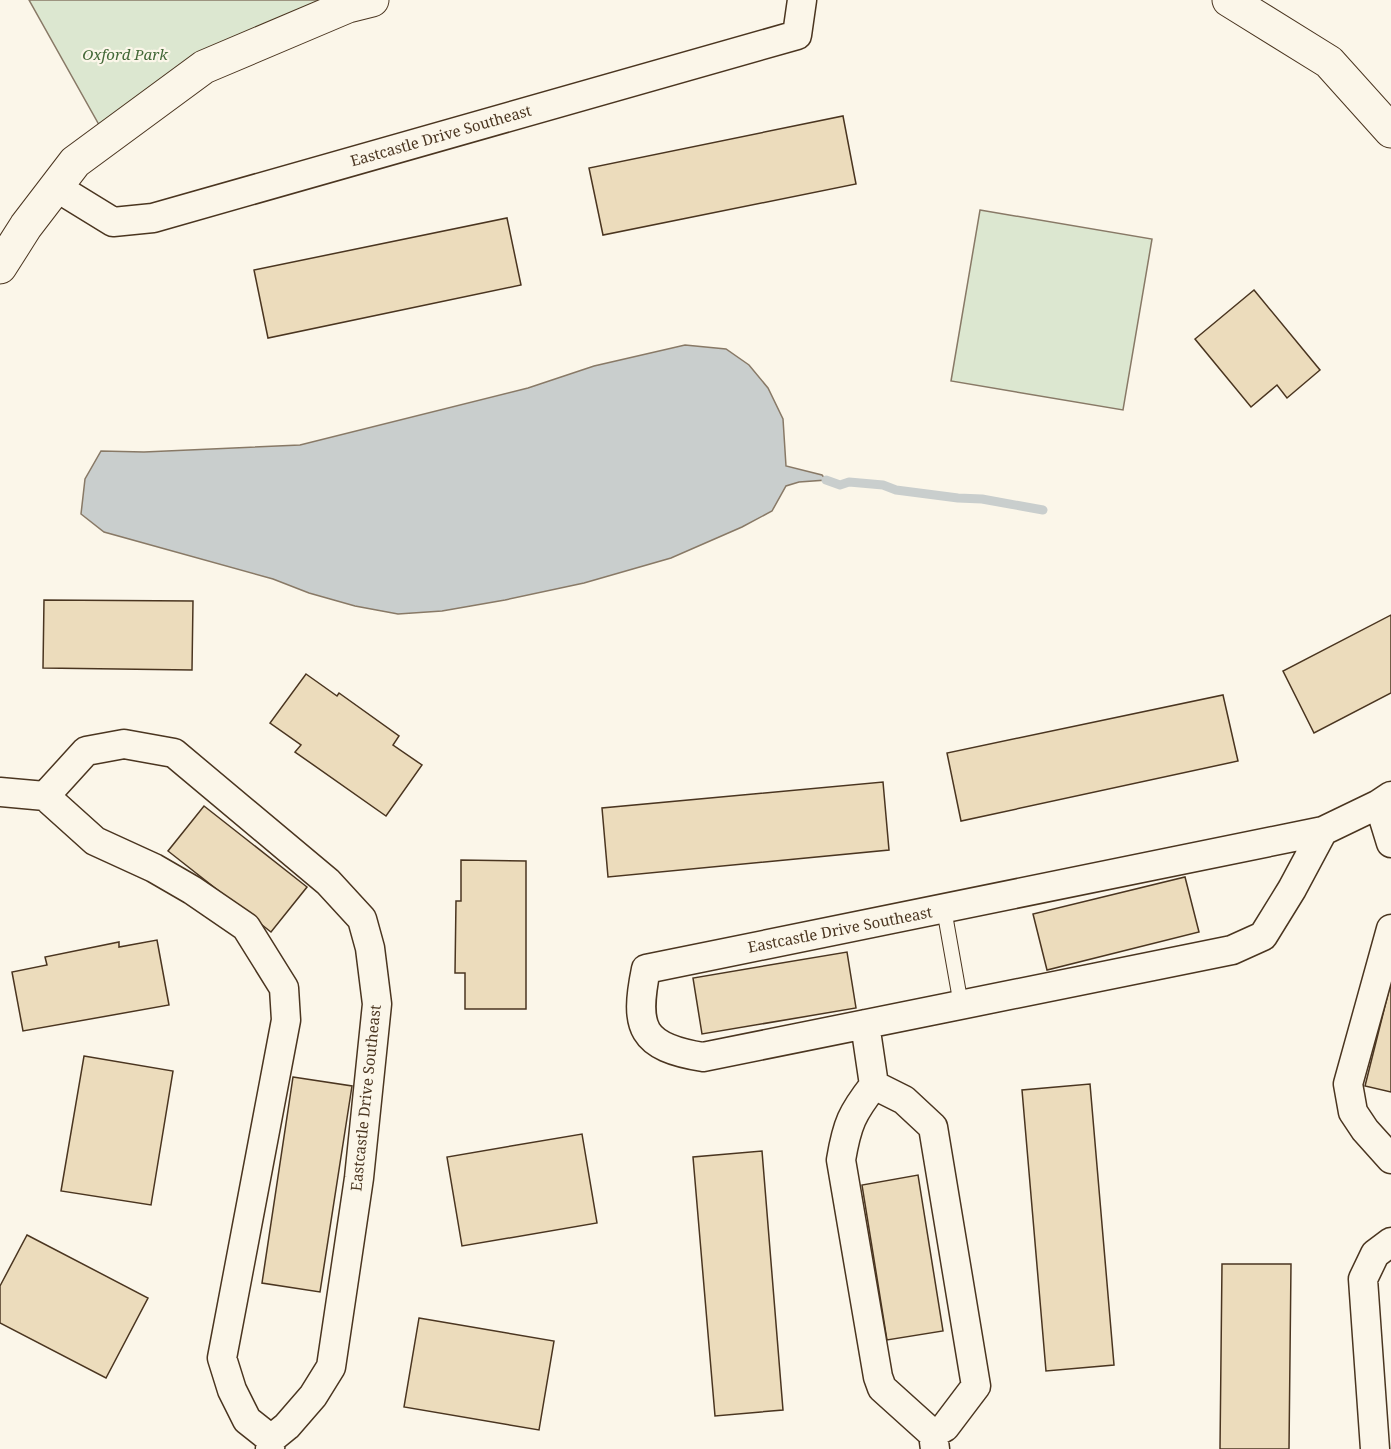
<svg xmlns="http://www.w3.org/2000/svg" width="1391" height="1449" viewBox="0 0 1391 1449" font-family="'Noto Serif',serif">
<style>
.green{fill:#dce7d0;stroke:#887966;stroke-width:1.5}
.water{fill:#c9cecd;stroke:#887966;stroke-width:1.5}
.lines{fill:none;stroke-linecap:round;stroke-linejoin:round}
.stream{stroke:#c9cecd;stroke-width:9}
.building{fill:#ecdcbc;stroke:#4a3520;stroke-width:1.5}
.service-casing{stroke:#4a3520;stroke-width:16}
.minor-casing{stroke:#4a3520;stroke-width:31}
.tertiary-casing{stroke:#4a3520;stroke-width:35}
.service{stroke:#fbf6e9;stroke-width:14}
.minor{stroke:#fbf6e9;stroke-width:28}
.tertiary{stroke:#fbf6e9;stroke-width:33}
.labels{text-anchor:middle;stroke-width:4.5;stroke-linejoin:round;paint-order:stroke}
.park-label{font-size:15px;font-style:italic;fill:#436837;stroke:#fbf6e9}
.street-label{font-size:15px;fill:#4a3520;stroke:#fbf6e9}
</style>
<rect width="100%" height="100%" fill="#fbf6e9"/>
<path class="green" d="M29,0H372L348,6L107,139Z
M980,210L1152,239L1123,410L951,381Z"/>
<path class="water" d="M685,345L726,349L749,365L768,388L783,419L786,466L822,475L826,480L799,482L786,486L772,511L742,527L671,558L584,583L505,600L442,611L398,614L355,606L309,593L273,579L104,532L81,514L85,479L101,451L144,452L300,445L528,388L594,366Z"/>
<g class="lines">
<path class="stream" d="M826,480L840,485L849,482L883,485L896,490L958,498L982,499L1043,510"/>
</g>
<path class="building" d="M843,116L856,184L603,235L589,168Z
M507,218L521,285L268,338L254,270Z
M1254,290L1320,370L1287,398L1277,385L1251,407L1195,339Z
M44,600L193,601L192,670L43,668Z
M1391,615V693L1314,733L1283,671Z
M306,674L337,696L339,693L399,736L393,745L422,765L386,816L295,752L301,745L270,723Z
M1223,695L1238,761L961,821L947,753Z
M883,782L889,850L608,877L602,808Z
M204,806L307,887L271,932L168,851Z
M461,860L526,861V1009H465V973H455L456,901H461Z
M1185,877L1199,932L1047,970L1033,914Z
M157,940L169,1005L23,1031L12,972L47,965L45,957L119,942V947Z
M847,952L856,1008L702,1034L693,978Z
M1391,982V1092L1365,1086Z
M84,1056L173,1071L151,1205L61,1191Z
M293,1077L352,1086L320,1292L262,1283Z
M1090,1084L1114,1365L1046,1371L1022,1090Z
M582,1134L597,1223L462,1246L447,1157Z
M762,1151L783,1410L715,1416L693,1157Z
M918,1175L943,1331L887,1340L862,1185Z
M27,1235L148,1298L106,1378L0,1323V1286Z
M1222,1264H1291L1289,1449H1220Z
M419,1318L554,1341L539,1430L404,1407Z"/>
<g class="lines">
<g class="service-casing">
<path id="service" d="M944,909L961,1005"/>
</g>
<g class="minor-casing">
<path id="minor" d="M56,187L113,222L153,218L797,35L802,0
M0,792L45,796L95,841L154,868L192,890L246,927L284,988L286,1020L222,1358L232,1390L247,1420L271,1439
M45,796L86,751L124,744L174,753L328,882L362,919L370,948L377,1004L359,1178L331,1367L313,1396L287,1426L271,1439L270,1449
M1379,804L1391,843
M1323,831L1292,889L1263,936L1232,950L703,1057C641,1047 634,1028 646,969L1323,831L1379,804L1391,796
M1391,929L1348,1084L1353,1112L1365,1130L1391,1159
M865,1024L874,1085C852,1113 847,1124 841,1160L878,1377L882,1388L933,1434L935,1449
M874,1085L904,1100L933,1127L976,1386L945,1427L933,1434
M1375,1449L1363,1279L1375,1254L1391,1242"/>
</g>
<g class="tertiary-casing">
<path id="tertiary" d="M1229,0L1329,62L1391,131
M0,267L26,226L75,162L204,67L348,6L372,0"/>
</g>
<use href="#service" class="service"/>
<use href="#minor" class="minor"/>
<use href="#tertiary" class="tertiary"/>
</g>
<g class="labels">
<g class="park-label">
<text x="125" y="60">Oxford Park</text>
</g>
<g class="street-label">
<text transform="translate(441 136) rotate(-16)" y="5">Eastcastle Drive Southeast</text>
<text transform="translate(840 930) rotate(-11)" y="5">Eastcastle Drive Southeast</text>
<text transform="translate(366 1098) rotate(-84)" y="5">Eastcastle Drive Southeast</text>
</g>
</g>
</svg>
